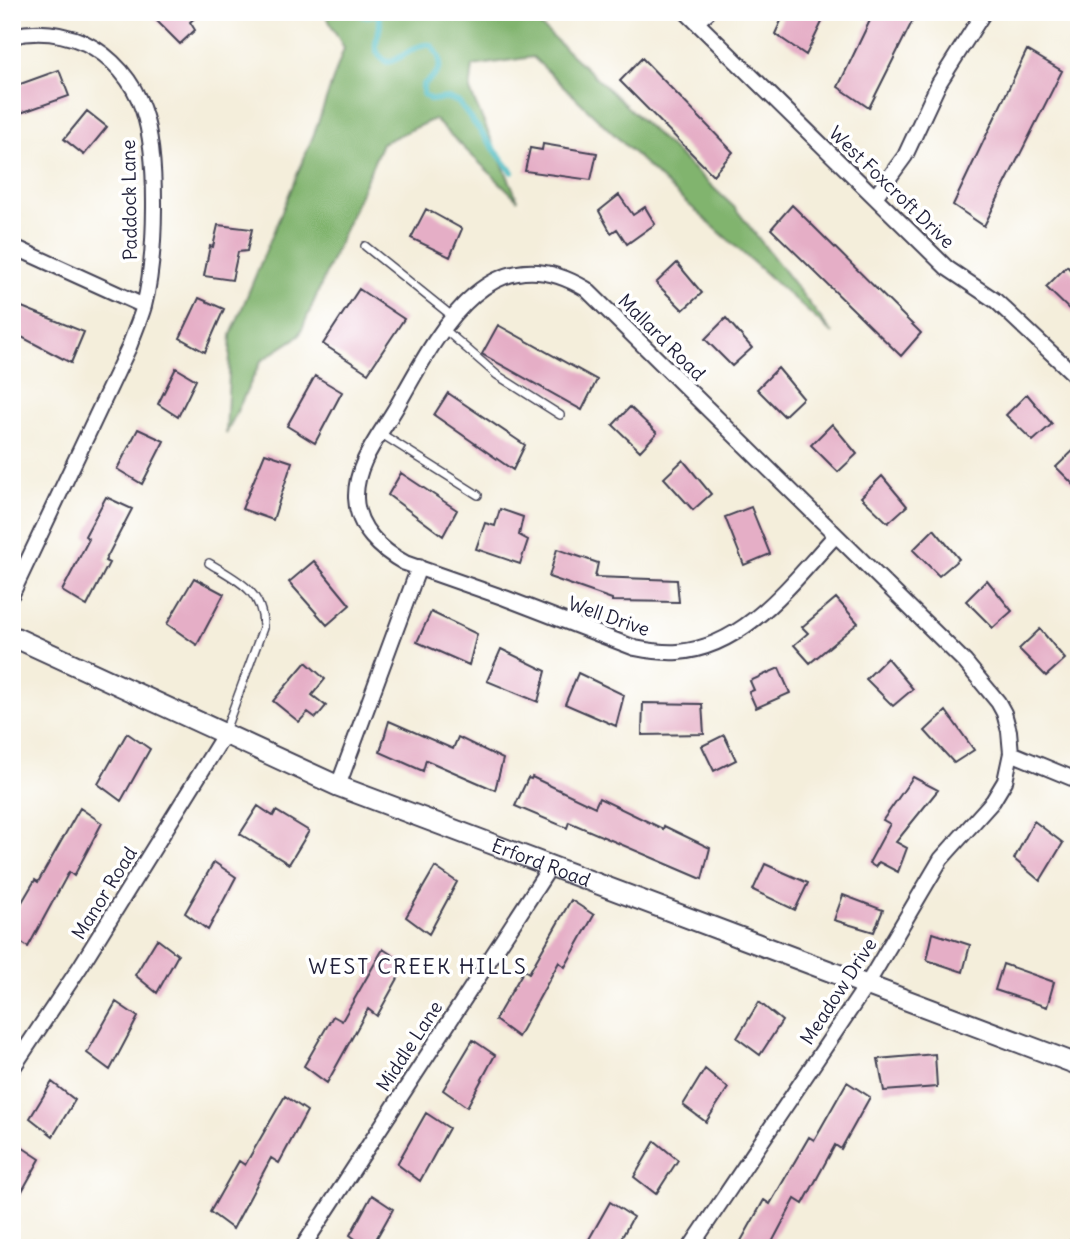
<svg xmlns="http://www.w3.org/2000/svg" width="1091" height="1260" viewBox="0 0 1091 1260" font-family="Delius,sans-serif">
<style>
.forest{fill:#81b46e;stroke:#526b54;stroke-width:2}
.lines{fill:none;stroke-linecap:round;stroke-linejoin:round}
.stream{stroke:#4bbac0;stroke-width:6}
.building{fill:#e5aec6}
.service-casing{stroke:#424153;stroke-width:10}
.minor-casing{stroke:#424153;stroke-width:18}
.tertiary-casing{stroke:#424153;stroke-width:23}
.service{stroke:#fff;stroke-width:7}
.minor{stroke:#fff;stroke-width:14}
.tertiary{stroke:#fff;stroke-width:19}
.labels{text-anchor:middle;stroke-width:7;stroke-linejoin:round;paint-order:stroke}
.street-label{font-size:19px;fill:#22223b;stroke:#fff}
.neighbourhood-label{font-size:21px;letter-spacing:2px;fill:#22223b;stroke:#fff}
</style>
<rect width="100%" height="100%" fill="#fff"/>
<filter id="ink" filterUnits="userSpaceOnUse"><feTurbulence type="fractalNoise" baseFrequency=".0143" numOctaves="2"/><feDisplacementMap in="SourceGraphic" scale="14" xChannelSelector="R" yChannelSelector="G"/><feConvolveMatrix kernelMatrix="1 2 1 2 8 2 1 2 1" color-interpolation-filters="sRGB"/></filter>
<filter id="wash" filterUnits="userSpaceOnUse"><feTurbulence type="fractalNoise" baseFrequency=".00686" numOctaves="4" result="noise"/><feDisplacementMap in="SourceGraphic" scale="28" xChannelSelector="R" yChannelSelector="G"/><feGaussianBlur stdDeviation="1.57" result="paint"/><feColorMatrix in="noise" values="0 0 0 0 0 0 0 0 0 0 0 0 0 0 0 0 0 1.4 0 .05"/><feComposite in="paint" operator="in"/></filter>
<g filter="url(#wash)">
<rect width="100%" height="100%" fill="#f4eedb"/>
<path class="forest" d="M324,12H526L735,208L833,334L667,185L533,57L473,66L470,91L518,200L434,119L382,143L299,336L261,361L226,434L231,335L314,134L344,48Z"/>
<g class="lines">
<path class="stream" d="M355,12L364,16L377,14C388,32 362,46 387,62C404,60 413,43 431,45C447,63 440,73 423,85V94L431,100L448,98L458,102L512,172"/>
</g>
<g id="blocks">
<path class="building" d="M148,12H202L190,22L195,30L180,44Z
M785,12H827L806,55L775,34Z
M874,12H917L869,108L838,87Z
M1027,50L1062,71L984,226L953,205Z
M642,58L733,152L713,175L620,81Z
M59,70L69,96L12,116V87Z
M87,111L107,127L84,155L64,139Z
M543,144L597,153L591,180L525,171L530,148L542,150Z
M619,195L633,215L645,207L655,224L627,244L617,229L611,233L599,211Z
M792,205L921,333L901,356L771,229Z
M426,209L462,229L450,257L411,238Z
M218,225L252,229L247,251L238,252L232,280L204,276L210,246L213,247Z
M677,263L702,293L683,310L656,283Z
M1067,266L1079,280V319L1046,287Z
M359,289L404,319L368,373L323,344Z
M199,298L224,309L205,352L180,338Z
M12,303L84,332L71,363L12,332Z
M726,318L752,348L732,366L705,339Z
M498,325L597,380L582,410L482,354Z
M176,368L196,380L178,417L158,404Z
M778,368L803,398L784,416L757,389Z
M315,376L342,392L315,443L287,426Z
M448,393L525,445L513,470L434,415Z
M1027,394L1052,424L1033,441L1006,415Z
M630,407L657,433L640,451L613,425Z
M832,424L857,454L838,472L811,445Z
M138,429L164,441L142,484L117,469Z
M1079,445V490L1056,467Z
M265,453L292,462L273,520L242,509Z
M683,460L711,494L693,510L664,478Z
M401,473L457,510L443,536L388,495Z
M882,476L907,506L888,523L861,497Z
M106,497L132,509L105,561L109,563L87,606L62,591L89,539L85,536Z
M751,507L770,554L744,565L725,517Z
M500,509L523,517L519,535L528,540L520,564L476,549L485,523L495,526Z
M934,529L959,559L939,576L913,550Z
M557,549L598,563L595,577L677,580L679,602L612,601V599L549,577Z
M314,561L350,605L327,625L289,582Z
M194,578L224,594L197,645L167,624Z
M987,580L1012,611L993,628L966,601Z
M836,598L858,623L810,663L794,645L808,633L802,627Z
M431,612L477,634L469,665L417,642Z
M1040,629L1065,659L1046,676L1019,649Z
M501,649L546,671L538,702L487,681Z
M887,658L913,689L893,706L866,679Z
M306,662L325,679L312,695L326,706L316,718L308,712L299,722L273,701Z
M779,668L790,693L756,708L749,692L754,690L750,681Z
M578,673L624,695L616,726L565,704Z
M643,703L702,704L704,734L642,735Z
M946,711L974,750L954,763L925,731Z
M389,721L453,749L458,737L503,759L495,790L426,760L423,771L380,752Z
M127,733L150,749L121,801L98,784Z
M724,735L736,760L714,771L702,746Z
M532,777L595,807L599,798L663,829L664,826L710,848L702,879L569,822L567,828L515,806L528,778L531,779Z
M913,777L938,790L896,842L907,848L898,872L879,862L875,867L869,863L890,824L883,820Z
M258,806L273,816L276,811L309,831L289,864L240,834Z
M80,808L102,823L74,876L69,872L28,947L12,936V919L35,880L38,882Z
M1034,821L1063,843L1040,881L1014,859Z
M214,862L236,877L208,930L185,913Z
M765,864L808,883L795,910L753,890Z
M435,867L457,882L429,934L406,917Z
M843,895L883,910L874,932L834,920Z
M571,900L594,915L565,967L559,962L518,1037L495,1020L524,970L529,973Z
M933,933L970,945L963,972L927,960Z
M157,939L178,955L157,993L135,975Z
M383,949L406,964L377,1016L368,1009L327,1083L304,1066L333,1016L342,1021Z
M1003,964L1054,982L1047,1007L995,990Z
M116,1002L138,1017L110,1070L87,1053Z
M759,1002L782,1021L760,1055L737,1038Z
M473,1040L495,1055L467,1107L443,1090Z
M935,1054L937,1087L884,1091L878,1059Z
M705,1069L728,1088L706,1122L683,1105Z
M52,1082L75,1100L53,1136L30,1118Z
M847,1082L870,1097L841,1149L835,1145L803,1204L795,1199L769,1248H737L764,1200L770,1204L809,1137L814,1140Z
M285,1096L307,1111L279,1163L271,1158L233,1229L210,1212L239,1161L245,1165Z
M426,1113L449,1128L420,1181L397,1164Z
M655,1141L678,1160L656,1194L634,1177Z
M17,1144L40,1159L12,1209V1152Z
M372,1195L393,1209L371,1248H367L350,1235Z
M610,1202L633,1217L616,1248H584Z"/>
</g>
</g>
<g filter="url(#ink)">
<use href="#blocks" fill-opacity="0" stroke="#424153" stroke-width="2"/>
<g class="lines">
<g class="service-casing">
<path id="service" d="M365,246L452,316
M443,328L497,375L560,415
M380,433L478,495
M209,563C237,580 264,591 263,628L225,731"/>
</g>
<g class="minor-casing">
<path id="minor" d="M686,12L947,268L996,301L1079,379
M696,22L708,12
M12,36C37,30 62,33 85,43C112,56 134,82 143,110C159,156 156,259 144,306C140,320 134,333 129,347L12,594
M875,197L905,156L939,83L984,12
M12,246L144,306
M1011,753L1079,781
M338,786L419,567
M12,1069L80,967L224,735
M302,1248L550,867
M690,1248L866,986L941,859L993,801L1005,781L1011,753L1009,731L1004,713L998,702L965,662L586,289C488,230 437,335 397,406C381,434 355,463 356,498C357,528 381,550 405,563L505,598L635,648C650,651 664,653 678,652C746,647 793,581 835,536
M1073,1248L1079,1244"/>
</g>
<g class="tertiary-casing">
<g id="tertiary">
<path id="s1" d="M12,636L338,786L1079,1065"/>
</g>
</g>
<use href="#service" class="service"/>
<use href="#minor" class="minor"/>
<use href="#tertiary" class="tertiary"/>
</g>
</g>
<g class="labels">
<g class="street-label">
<text transform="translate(892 187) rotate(44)" y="7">West Foxcroft Drive</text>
<text transform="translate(129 200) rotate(-91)" y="7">Paddock Lane</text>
<text transform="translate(662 337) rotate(45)" y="7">Mallard Road</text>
<text transform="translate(609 616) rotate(19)" y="7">Well Drive</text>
<text dy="7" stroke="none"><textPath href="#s1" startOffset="576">Erford Road</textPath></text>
<text transform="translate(104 893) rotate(-58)" y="7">Manor Road</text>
<text transform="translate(838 991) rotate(-57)" y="7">Meadow Drive</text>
<text transform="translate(409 1046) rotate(-57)" y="7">Middle Lane</text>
</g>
<g class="neighbourhood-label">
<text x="418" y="974">WEST CREEK HILLS</text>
</g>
</g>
<rect width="1091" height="1260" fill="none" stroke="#fff" stroke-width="42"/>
</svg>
